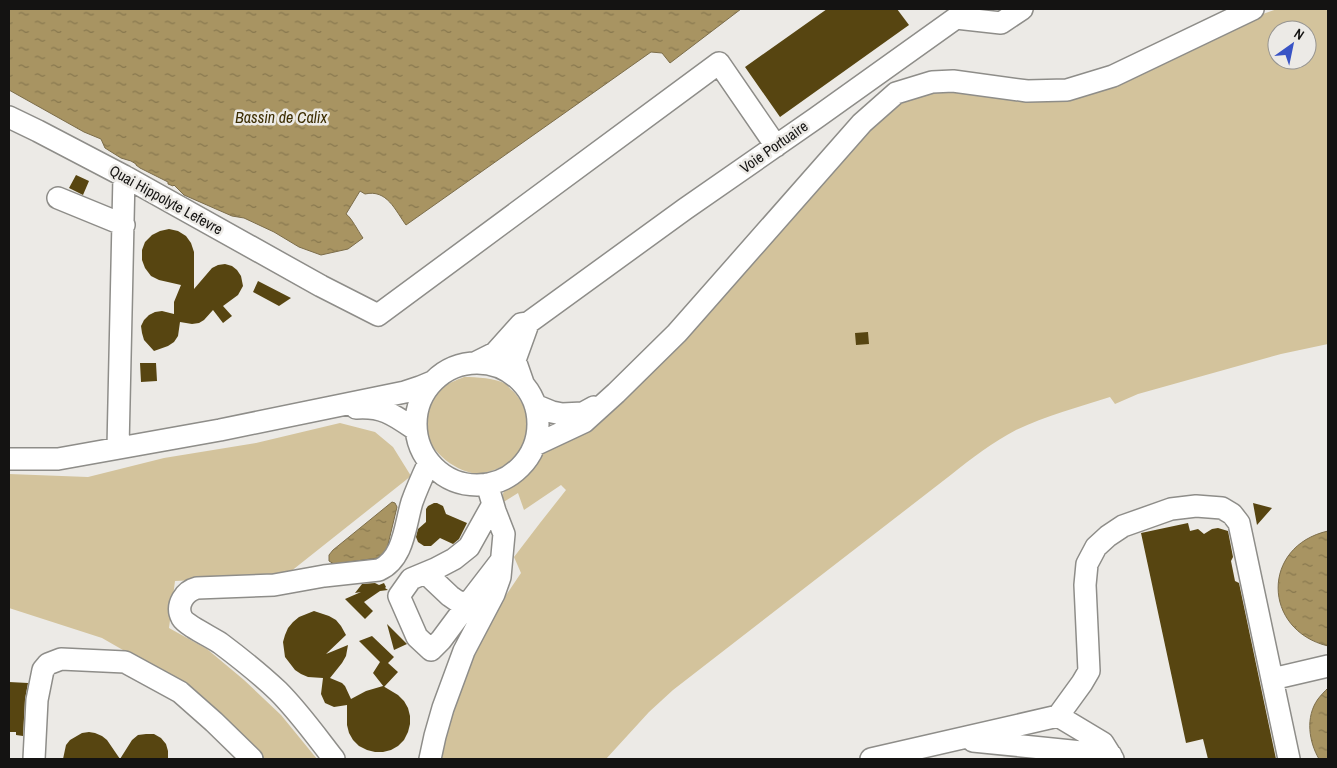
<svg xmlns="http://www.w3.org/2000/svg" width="1337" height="768" viewBox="0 0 1337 768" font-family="'Archivo Narrow',sans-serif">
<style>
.grass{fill:#d3c39c;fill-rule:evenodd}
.water{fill:url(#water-ripples);stroke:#7c6d4a}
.building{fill:#574511}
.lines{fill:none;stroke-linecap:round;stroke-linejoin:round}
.minor-casing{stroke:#8e8d89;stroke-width:24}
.minor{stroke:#fff;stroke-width:21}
.labels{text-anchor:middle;stroke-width:5;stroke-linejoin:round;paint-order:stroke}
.street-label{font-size:15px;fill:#141312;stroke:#eceae6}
.water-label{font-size:16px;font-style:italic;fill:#3c2d02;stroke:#eceae6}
</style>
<defs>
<pattern id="water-ripples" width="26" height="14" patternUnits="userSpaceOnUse" patternTransform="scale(1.25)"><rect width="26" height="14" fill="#a89462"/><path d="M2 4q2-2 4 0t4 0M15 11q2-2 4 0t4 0" fill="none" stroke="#88784f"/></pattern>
</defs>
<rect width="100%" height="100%" fill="#eceae6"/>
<path class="grass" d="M1277,9H1328V344L1281,354L1138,394L1115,404L1110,397C1078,407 1046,416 1016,430C993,442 972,458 952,474L673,690L649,712L606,759H438L461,680L492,616L521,573L514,557L540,523L566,490L561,485L524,510L518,493L502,503C500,486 517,480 527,470C532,465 535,460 539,455L886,111L908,98L943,88L1024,99ZM1277,30H1307V60H1277Z
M464,377C476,377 496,378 506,384C508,386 511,390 514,392C527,407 536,430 525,448C516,462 489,476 472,473C445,467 417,438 424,409C428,391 449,383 464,377Z
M340,423L375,432L393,447L411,476L285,576L175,581L169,628L207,649L244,680L281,715L317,759H264L260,754L191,689L102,638L9,608V474L88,477L164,458L256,443Z"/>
<path class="water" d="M9,9H741L670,63L662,53L651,52L406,225C395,210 387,189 365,194L360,191L346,214C351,217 358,231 363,238L348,249L321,255L299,247L274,232L244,218L232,216L184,195L174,185L173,186L168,184V182L140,168L136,165V164L131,161L121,158L105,148L101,139L84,132L9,90Z
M392,502L395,503L397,507L385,557L334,564L329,561V555L333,550Z
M1328,531V646C1262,630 1261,546 1328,531Z
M1328,688V759H1319C1309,742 1305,717 1318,699C1321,695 1325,691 1328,688Z"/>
<path class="building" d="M827,9H897L909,25L780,117L745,67Z
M76,175L89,181L83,195L69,188Z
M169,229L178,231L186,236L191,243L194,252V289L212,268L218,265L225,264L232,266L237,270L241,276L243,286L238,295L223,306L232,316L223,323L213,310L204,320L199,323L192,324L180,322L178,336L174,342L168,346L154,351L144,340L142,333L141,326L144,320L149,315L155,312L162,311L174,314V302L181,285L159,280L151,276L145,268L142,260V250L145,242L152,235L160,231Z
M258,281L291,298L279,306L253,292Z
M868,332L869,344L856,345L855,333Z
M140,363H156L157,381L141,382Z
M434,503H437L443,506L446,514L467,523L459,539L453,544L440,538L431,546H424L418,542L416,537L418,529L426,522V509L428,506Z
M1253,503L1272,508L1257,525Z
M1188,523L1190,531L1198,529L1204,534L1212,529L1218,528L1228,531L1233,557L1231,561L1235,581L1239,583L1276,759H1208L1203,739L1186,743L1141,533Z
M375,583L379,585L384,583L386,587L385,588L388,590L380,591L364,602L373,611L365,619L345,599L361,592L355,593L362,584Z
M314,611L329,616L336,620L341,626L346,635L326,654L348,645L346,656L342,663L330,678L342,683L345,686L351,699L366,691L383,686L398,695L404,701L408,708L410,716V724L408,732L404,740L398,746L391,750L383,752H375L367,750L359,746L353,740L349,733L347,725V705L334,707L325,703L321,694L323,678L308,677L301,674L295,670L285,657L283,642L285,635L288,628L293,622L299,617Z
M387,624L407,644L394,650Z
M372,636L394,657L388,663L398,672L384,687L373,673L380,662L359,641Z
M9,682L28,683L25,699L23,736L16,735V732H9Z
M89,732L95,733L102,736L107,740L120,759L132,740L138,735L146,734H154L161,738L166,744L168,751V759H63L66,745L70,740L82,733Z"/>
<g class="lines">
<g class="minor-casing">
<path id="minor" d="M9,117L38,131L124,176L321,286L378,315L719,63L776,146
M58,198L124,225
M477,362L495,353L521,324L528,323L685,209L816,118L956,18L1001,23L1022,9
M416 424a61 61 0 1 1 122 0a61 61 0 1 1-122 0Z
M523,383L515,360L528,324
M535,405L552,412L562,414L583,413L594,407
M356,408C383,406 394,415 416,430
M535,445L584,422L616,393L677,333L862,123L896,93L932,82L953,81L1027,91L1067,90L1113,76L1253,9
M118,448L124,176
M9,459H58L220,430L405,392L420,387L432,382
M493,504L469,547L454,559L435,569L432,579L450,596L460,603L470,601L500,562
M435,569L411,579L399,596L417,637L431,650L441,640L470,601
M1272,679L1328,666
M1058,716L1103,743L1113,759
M973,741L1111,755
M34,759L37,700L43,670L48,664L61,659L125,662L180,692L214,722L252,759
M334,759C316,736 299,712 278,691C260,674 240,658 220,643C211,637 186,625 182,618C175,605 185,591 197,588L274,585L324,576L379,570C404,559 405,525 412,502C417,488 423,475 429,462
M430,759L435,736L443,708L464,651L494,594L500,577L504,534L495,511L487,484
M871,759L1058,716L1082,683L1089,671L1085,585L1087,564L1096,547L1108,536L1123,526L1171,509L1196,506L1222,508L1232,514L1239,523L1289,759"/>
</g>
<use href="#minor" class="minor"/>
</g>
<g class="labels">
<g class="street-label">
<text transform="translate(774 147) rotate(-35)" y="5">Voie Portuaire</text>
<text transform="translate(166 200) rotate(29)" y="5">Quai Hippolyte Lefevre</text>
</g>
<g class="water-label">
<text x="281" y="123">Bassin de Calix</text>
</g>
</g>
<rect width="1337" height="768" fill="none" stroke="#141312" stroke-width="20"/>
<g transform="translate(1292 45) rotate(33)"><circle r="24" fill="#eceae6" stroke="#969491"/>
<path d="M0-4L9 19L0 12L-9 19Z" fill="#3853c5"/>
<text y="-8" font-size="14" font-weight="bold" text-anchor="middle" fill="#141312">N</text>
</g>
</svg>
